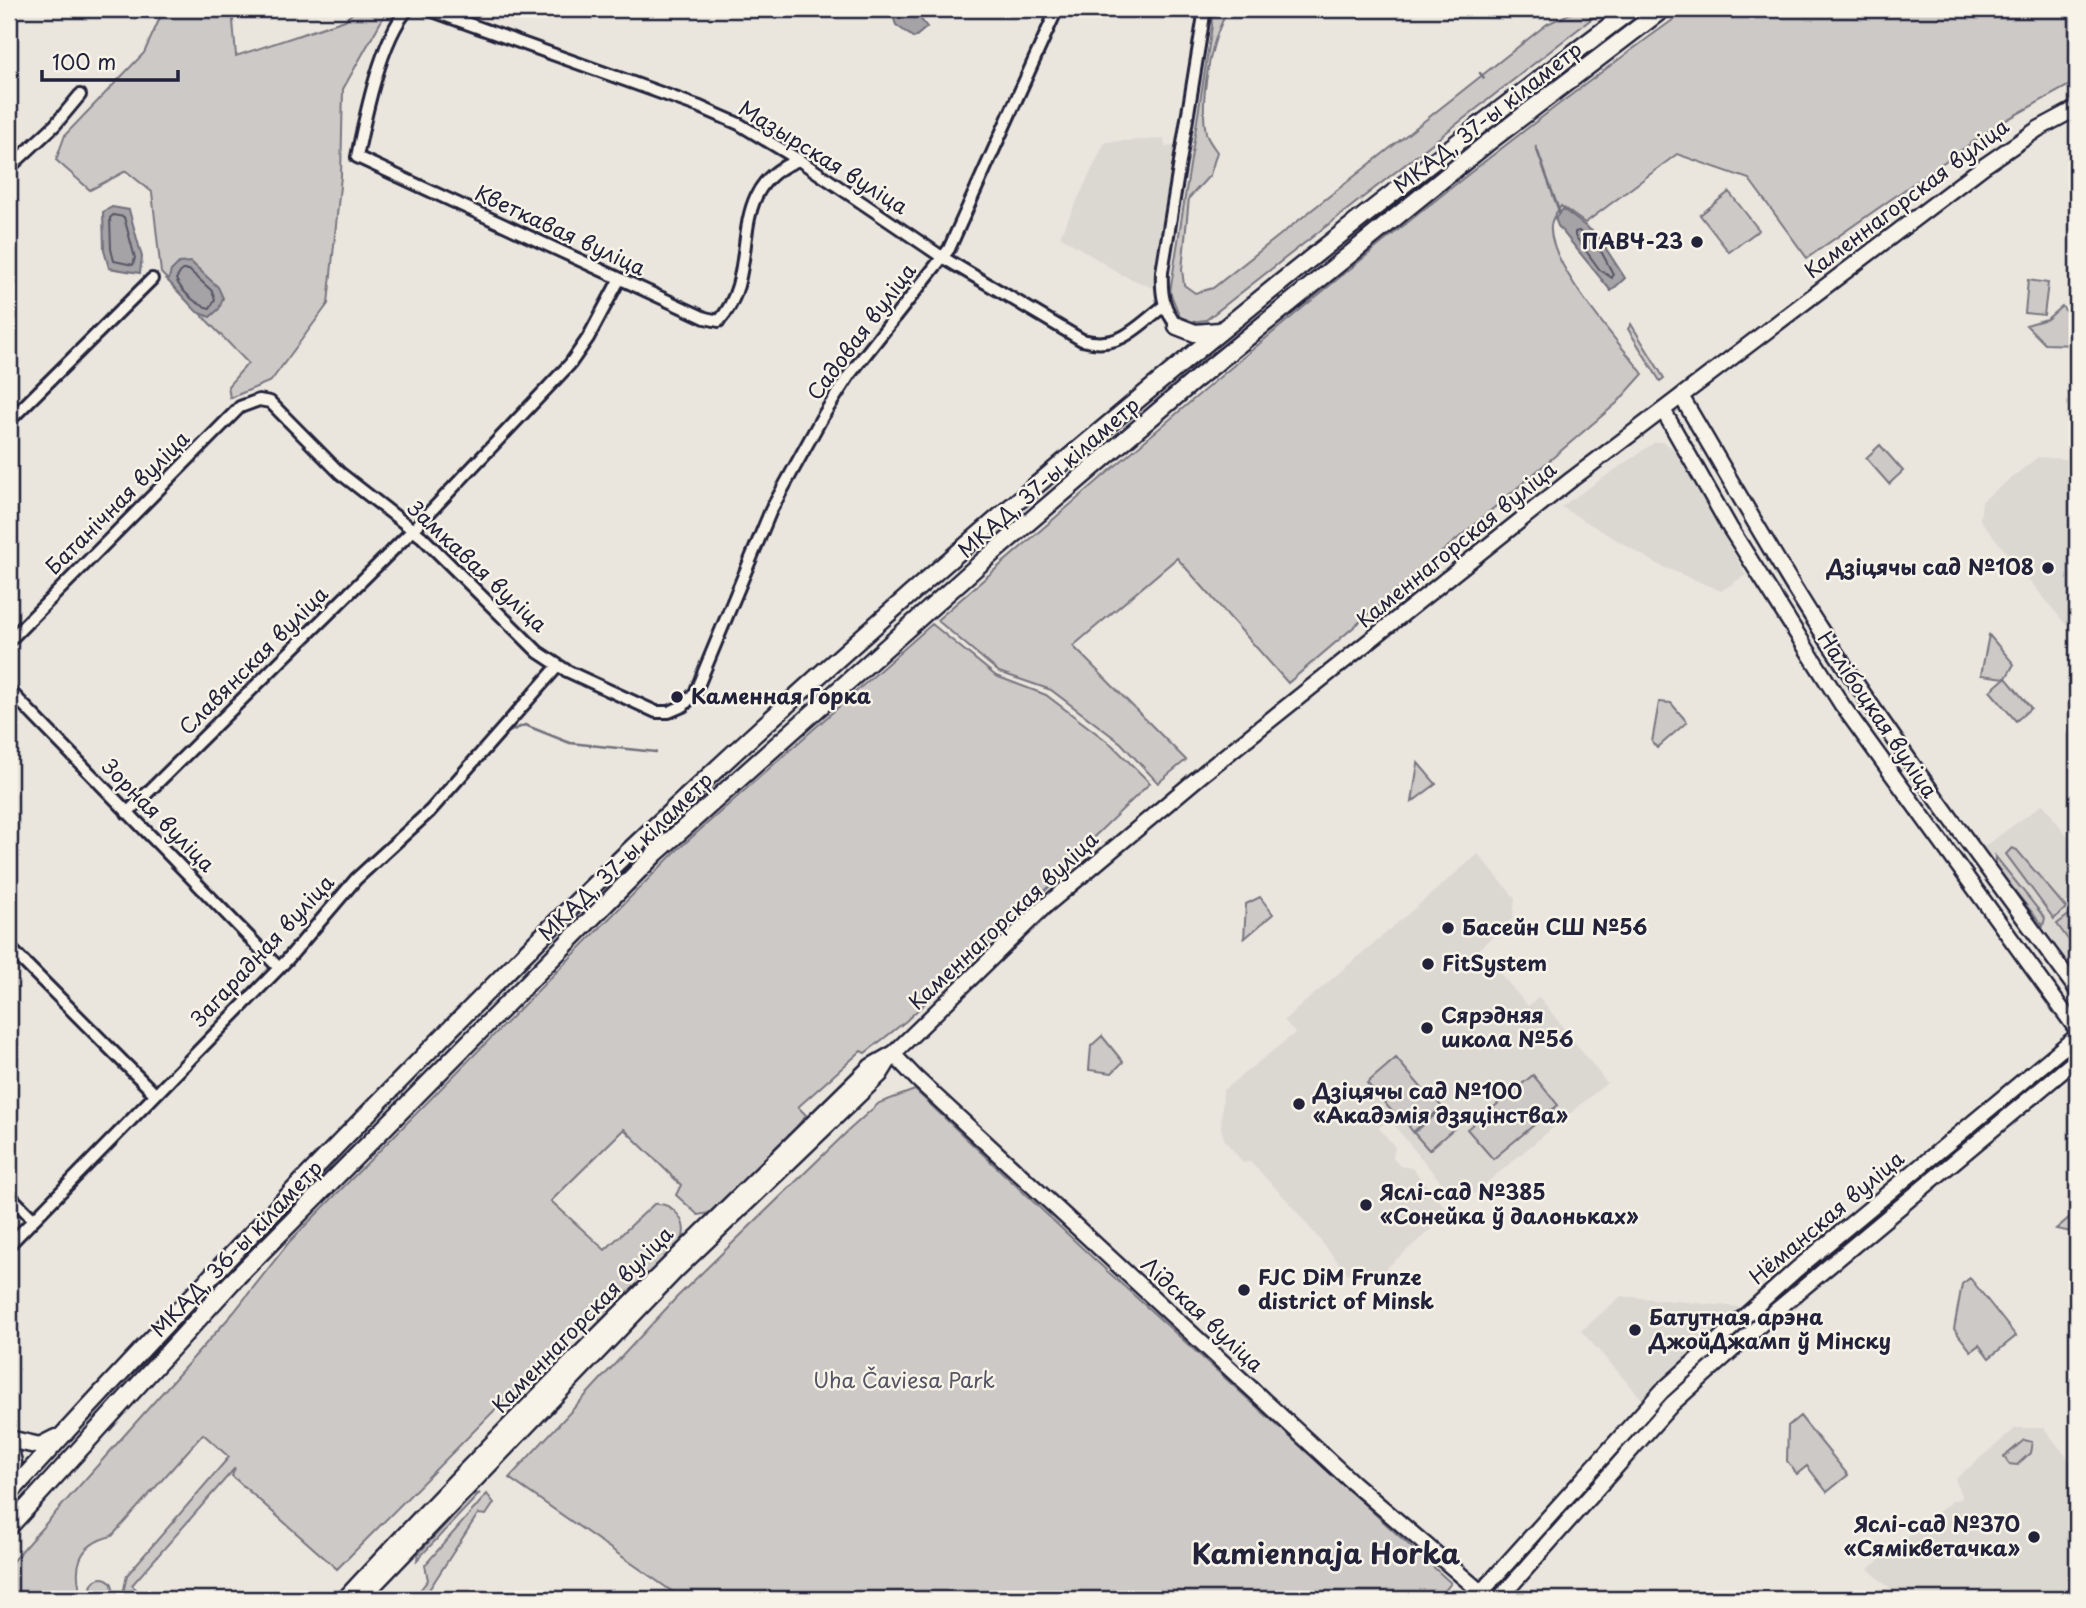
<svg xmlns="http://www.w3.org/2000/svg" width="2086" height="1608" viewBox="0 0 2086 1608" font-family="'Playpen Sans',sans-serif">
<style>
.built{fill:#dbd8d2}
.green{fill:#cdc9c6;stroke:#787680;stroke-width:2}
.water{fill:#a6a3a6;stroke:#716f7b;stroke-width:2}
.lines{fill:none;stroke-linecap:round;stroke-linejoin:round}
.shore{stroke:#575666;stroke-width:2}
.stream{stroke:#716f7b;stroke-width:2.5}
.minor-casing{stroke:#22223b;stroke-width:16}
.major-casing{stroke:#22223b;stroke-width:19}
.highway-casing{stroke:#22223b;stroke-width:21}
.minor{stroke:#f7f3e8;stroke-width:10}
.major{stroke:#f7f3e8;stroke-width:14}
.highway{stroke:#f7f3e8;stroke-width:16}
.poi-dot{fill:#22223b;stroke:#f7f3e8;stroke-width:2.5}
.labels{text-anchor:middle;stroke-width:5;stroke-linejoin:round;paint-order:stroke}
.street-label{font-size:21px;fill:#22223b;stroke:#f7f3e8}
.poi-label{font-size:21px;font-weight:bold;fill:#22223b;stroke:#f7f3e8;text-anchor:start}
.park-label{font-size:21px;fill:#555465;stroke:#f7f3e8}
.district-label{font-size:28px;font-weight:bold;fill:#22223b;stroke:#f7f3e8}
</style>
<rect width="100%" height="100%" fill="#eae6de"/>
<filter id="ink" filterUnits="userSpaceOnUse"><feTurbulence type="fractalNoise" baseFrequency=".0143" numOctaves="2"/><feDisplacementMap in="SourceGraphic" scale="14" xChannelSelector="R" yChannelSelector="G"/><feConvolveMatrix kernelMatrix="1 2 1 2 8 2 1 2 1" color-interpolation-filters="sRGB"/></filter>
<g filter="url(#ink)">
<path class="built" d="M1164,139L1165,147L1178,145L1161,227L1162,244L1155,289L1122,275L1060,236L1105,142Z
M1655,442H1663L1676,450L1746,575L1721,591L1659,565L1561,507Z
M2038,457L2077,460V616L2066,625L1980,520L1982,501Z
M2043,804L2077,849V980L2043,926L1982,848Z
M1478,854L1515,898L1513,918L1479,949L1528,1006L1539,997L1607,1083L1466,1200L1449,1192L1389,1119L1379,1128L1395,1147L1393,1158L1400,1166L1412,1168L1450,1213L1376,1277L1347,1273L1287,1200L1250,1162L1243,1163L1224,1139L1221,1127L1223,1090L1295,1033L1284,1020Z
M1621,1296L1740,1307L1642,1399L1581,1331Z
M2016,1428H2044L2077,1470V1599H1902L1868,1569L1952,1501L1962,1498L1955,1479Z"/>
<path class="green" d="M164,9H232L236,56L345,20L357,9H388L343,89L341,176L328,304L271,381L230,398L228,386L248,363L161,273L152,192L126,171L90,190L56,160L65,135L144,53Z
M1211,9H1229C1211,37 1199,99 1206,133C1207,139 1213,146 1217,152L1210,175L1189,198L1182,270L1184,285L1195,293L1213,288L1547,24L1580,9H1604L1206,320L1191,322L1180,317L1170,292L1212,26Z
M1688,9H2077V81L1997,125L1807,258L1749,179L1677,154L1585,223L1561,206C1557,212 1552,217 1551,225C1547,264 1619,342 1643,374L1617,403L1288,683L1177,558L1073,646L1186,760L1158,783L1121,743L1051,690L999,672L937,620C1181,408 1425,197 1688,9Z
M1729,192L1759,230L1729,252L1700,215Z
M2028,280L2048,283L2044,315L2025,313Z
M2062,306L2077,325V345L2045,344L2026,325L2047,319Z
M1631,324L1664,378L1660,381L1628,329Z
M1880,445L1903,471L1889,484L1866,458Z
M932,624L996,676L1046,695L1112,745L1150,783L1077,853L1050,886L906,1021L865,1053L861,1051L798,1107L806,1115L787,1139L709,1213L698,1215L676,1195L681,1185L624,1129L551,1201L605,1250L654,1204C673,1202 689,1222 682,1240L601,1322L593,1311L337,1569L232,1476L235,1468L132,1585L136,1590L127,1599L122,1598L127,1575L229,1457L203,1434L112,1536C77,1544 72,1569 83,1599H9V1565L234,1312L290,1241L675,852Z
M1989,635L2014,664L2006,678L2031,708L2016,721L1990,691L2005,678L1981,675Z
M1659,702L1671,703L1687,722L1657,748L1652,742Z
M1418,763L1436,784L1412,802Z
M2012,848L2017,850L2066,908L2054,919L2006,854Z
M1995,856L2045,918L2043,926L1995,866Z
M1260,897L1273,914L1244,939L1246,904Z
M2070,914L2077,921L2071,926L2077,934V952L2057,924Z
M1102,1036L1123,1062L1112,1073L1089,1070L1091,1046Z
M1396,1058L1425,1092L1428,1090L1442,1107L1413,1132L1400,1114L1396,1116L1367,1083Z
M1533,1075L1558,1105L1493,1159L1467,1129Z
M915,1090L1094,1259L1451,1583L1443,1593L1444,1599H683L509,1478L677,1297L849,1130L879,1103Z
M1443,1108L1458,1125L1429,1150L1414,1133Z
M2077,1211V1233L2056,1229Z
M1970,1278L2016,1336L1989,1358L1979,1345L1971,1351L1954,1329L1962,1284Z
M1800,1416L1848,1475L1827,1492L1807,1466L1797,1474L1787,1461L1788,1426Z
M2024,1440L2032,1442L2030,1453L2017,1465L2009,1464L2004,1457Z
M480,1493L417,1560L418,1554L471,1497Z
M487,1494L494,1503L486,1515L478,1514L423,1599H413L428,1580L425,1565Z
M91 1589a11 11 0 1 1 22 0a11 11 0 1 1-22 0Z"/>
<path class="water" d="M876,9H913L927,27L914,38L896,25L893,16L882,14Z
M112,207L129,210L142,257L140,273L109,268L104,250L103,212Z
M1563,209L1597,235L1625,278L1611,291L1558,226L1555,218Z
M191,262L218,287L223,298L219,309L210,317L197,312L168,281L171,271L179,263Z"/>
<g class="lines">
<path class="shore" d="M113,215L124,217L135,258L133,265L114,261L111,249L110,218Z
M1579,231L1602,253L1613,274L1612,278L1600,270L1575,236V232Z
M182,270H189L212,291L215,299L210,308C197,306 181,291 176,279Z"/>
<path class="stream" d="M1480,73L1484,78
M1536,147L1559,211
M500,740L506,733L525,725L570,743L656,752"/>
<g class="minor-casing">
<path id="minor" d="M408,9C381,38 365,117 357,157L705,318L719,321C765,270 720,188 799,160
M427,9L700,107L739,124L799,160L942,257L1082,340C1120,350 1135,328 1164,306
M9,168L55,125L80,95
M1177,326C1163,308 1161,294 1162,272L1205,9
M9,421L152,279
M9,641L240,407L259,400L270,402L340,473L422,537L538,652L567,671L656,712H669L683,706L695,693L771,510L821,419L850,374L949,249L1057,9
M9,690L279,968
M127,813L413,530L570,364L588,338L619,280
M9,947L154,1093
M9,1195L32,1218
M9,1245L287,960L356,879L430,811L558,666"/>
</g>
<g class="major-casing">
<path id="major" d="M1681,396C1728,475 1772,555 1822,632C1902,755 1990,872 2077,990
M1663,410L1730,528L1842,705L2077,1030
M893,1054L917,1079L1352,1482L1489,1599
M344,1599C514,1415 692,1241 871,1066L892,1054
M361,1599L677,1270L880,1075L893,1054L1043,908L1205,772L1572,479L1984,166L2038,129L2077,108
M1475,1599L1662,1391L1797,1269L2077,1036
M1499,1599L1672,1404L1779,1308L2077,1059"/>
</g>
<g class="highway-casing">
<path id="highway" d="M1177,326L1195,333L1219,331
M9,1439L40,1446L56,1438
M9,1447L13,1462L9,1484
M9,1494C143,1346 281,1202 420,1060C495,984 570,906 648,833C959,540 1290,266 1632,9
M9,1527L232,1282L656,853L982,562L1195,380L1486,144L1663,9"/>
</g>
<use href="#minor" class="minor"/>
<use href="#major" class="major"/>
<use href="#highway" class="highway"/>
</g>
</g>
<g class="poi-dot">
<circle cx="1697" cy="242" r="7"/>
<circle cx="2048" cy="568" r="7"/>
<circle cx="677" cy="697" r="7"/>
<circle cx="1448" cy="928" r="7"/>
<circle cx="1428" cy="964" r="7"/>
<circle cx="1427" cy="1028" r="7"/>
<circle cx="1299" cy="1104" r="7"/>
<circle cx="1366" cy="1205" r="7"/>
<circle cx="1244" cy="1290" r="7"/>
<circle cx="1635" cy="1330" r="7"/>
<circle cx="2034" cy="1537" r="7"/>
</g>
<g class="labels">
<g class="street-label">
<text transform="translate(1488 118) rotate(-38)" y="7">МКАД, 37-ы кіламетр</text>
<text transform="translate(823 158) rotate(32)" y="7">Мазырская вуліца</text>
<text transform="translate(1907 199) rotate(-37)" y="7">Каменнагорская вуліца</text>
<text transform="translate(560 231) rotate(25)" y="7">Кветкавая вуліца</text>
<text transform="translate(862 332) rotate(-53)" y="7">Садовая вуліца</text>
<text transform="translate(1049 478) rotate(-41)" y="7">МКАД, 37-ы кіламетр</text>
<text transform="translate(118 503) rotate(-45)" y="7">Батанічная вуліца</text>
<text transform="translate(1457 545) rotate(-39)" y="7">Каменнагорская вуліца</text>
<text transform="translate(477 567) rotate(43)" y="7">Замкавая вуліца</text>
<text transform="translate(254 661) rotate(-45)" y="7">Славянская вуліца</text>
<text transform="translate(1877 715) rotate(56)" y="7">Налібоцкая вуліца</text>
<text transform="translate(158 816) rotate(45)" y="7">Зорная вуліца</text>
<text transform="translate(626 857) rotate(-44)" y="7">МКАД, 37-ы кіламетр</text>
<text transform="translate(1004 921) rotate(-43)" y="7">Каменнагорская вуліца</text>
<text transform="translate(263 951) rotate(-47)" y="7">Загарадная вуліца</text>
<text transform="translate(1827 1218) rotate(-40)" y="7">Нёманская вуліца</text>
<text transform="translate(237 1249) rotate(-46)" y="7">МКАД, 36-ы кіламетр</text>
<text transform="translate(1202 1315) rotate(43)" y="7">Лідская вуліца</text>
<text transform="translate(583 1320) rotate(-46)" y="7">Каменнагорская вуліца</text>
</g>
<g class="poi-label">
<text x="1683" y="249" text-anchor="end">ПАВЧ-23</text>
<text x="2034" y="575" text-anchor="end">Дзіцячы сад №108</text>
<text x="691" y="704">Каменная Горка</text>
<text x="1462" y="935">Басейн СШ №56</text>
<text x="1442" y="971">FitSystem</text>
<text x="1441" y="1023">Сярэдняя<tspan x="1441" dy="24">школа №56</tspan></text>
<text x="1313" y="1099">Дзіцячы сад №100<tspan x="1313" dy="24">«Акадэмія дзяцінства»</tspan></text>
<text x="1380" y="1200">Яслі-сад №385<tspan x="1380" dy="24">«Сонейка ў далоньках»</tspan></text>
<text x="1258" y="1285">FJC DiM Frunze<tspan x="1258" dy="24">district of Minsk</tspan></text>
<text x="1649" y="1325">Батутная арэна<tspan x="1649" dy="24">ДжойДжамп ў Мінску</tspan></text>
<text x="2020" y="1532" text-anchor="end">Яслі-сад №370<tspan x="2020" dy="24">«Сямікветачка»</tspan></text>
</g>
<g class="park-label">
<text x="904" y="1388">Uha Čaviesa Park</text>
</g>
<g class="district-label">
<text x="1326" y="1564">Kamiennaja Horka</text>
</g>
</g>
<rect width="2086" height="1608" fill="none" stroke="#f7f3e8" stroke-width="35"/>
<rect x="18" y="18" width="2051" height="1573" fill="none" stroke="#22223b" stroke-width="2.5" filter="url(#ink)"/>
<path d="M42 70v10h136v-10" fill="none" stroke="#22223b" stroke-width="3.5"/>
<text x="52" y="70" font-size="21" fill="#22223b" stroke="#f7f3e8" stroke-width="5" paint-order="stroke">100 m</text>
</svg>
